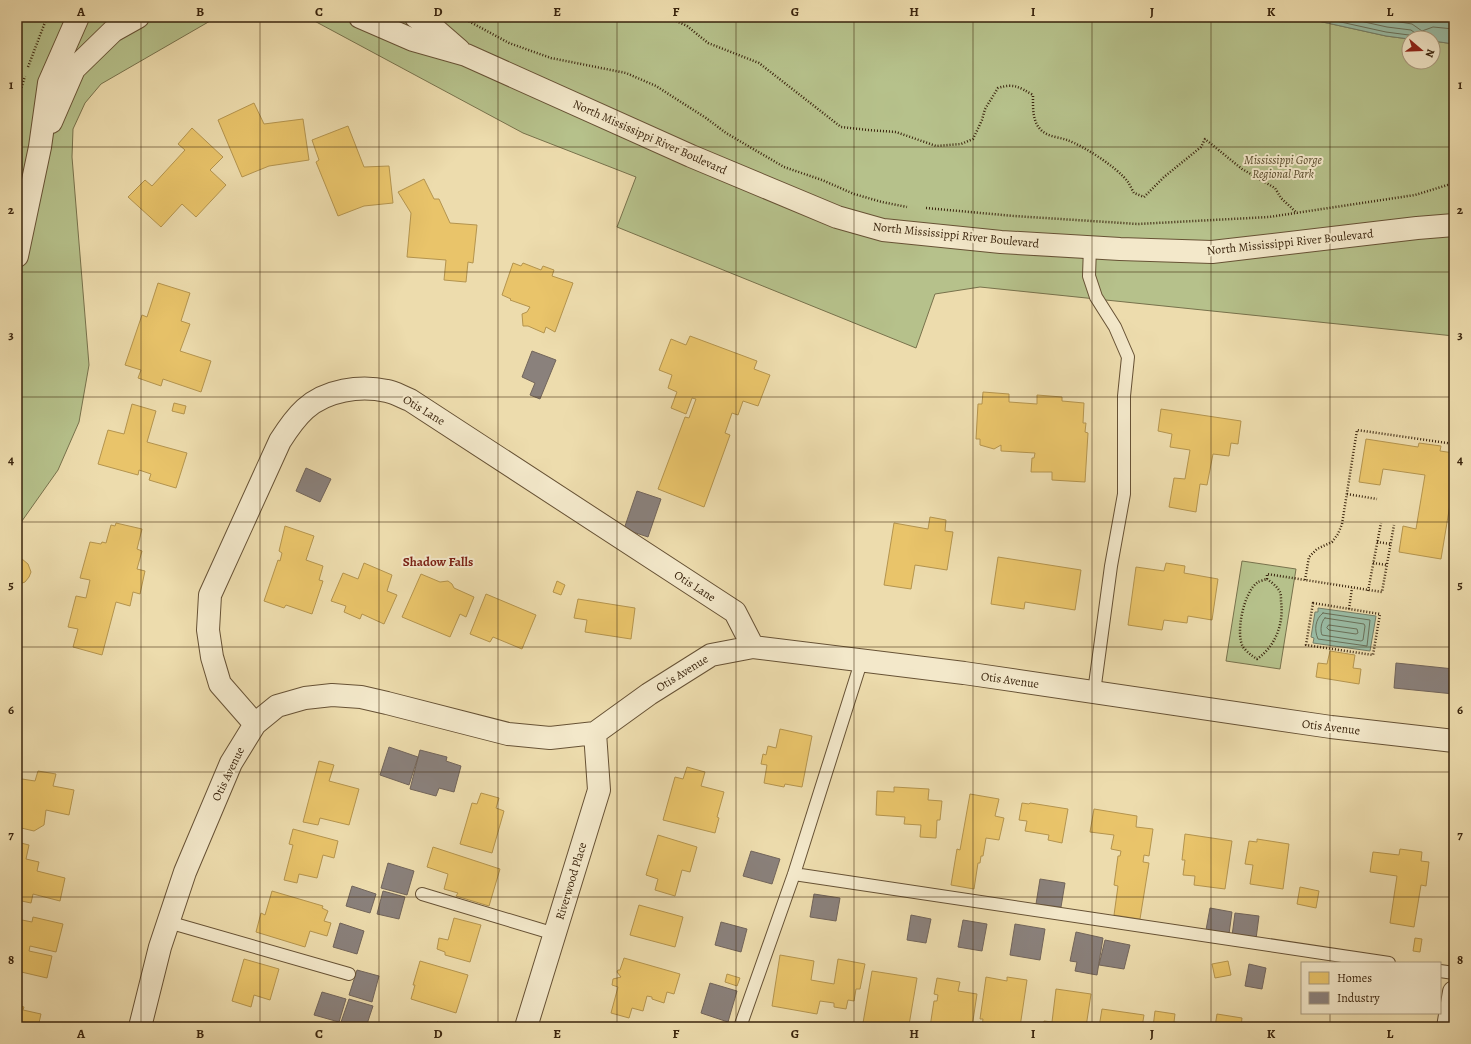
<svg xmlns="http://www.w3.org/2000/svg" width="1471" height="1044" viewBox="0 0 1471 1044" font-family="Alegreya,serif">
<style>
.green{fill:#b6c18b;stroke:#78724c}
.water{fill:#9abca5;stroke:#747f68}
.homes{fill:#e9c46a;stroke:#b4944e}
.industry{fill:#8a817c;stroke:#72655b}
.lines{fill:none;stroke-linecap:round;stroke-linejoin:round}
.shore{stroke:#6a7059;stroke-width:1}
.service-casing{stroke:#675235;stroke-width:14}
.minor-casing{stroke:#675235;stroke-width:24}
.tertiary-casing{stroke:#675235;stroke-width:24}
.path{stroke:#3a240d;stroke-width:2.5;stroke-dasharray:1 2;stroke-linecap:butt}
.service{stroke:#f3e8ca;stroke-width:12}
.minor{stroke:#f3e8ca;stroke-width:22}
.tertiary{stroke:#f3e8ca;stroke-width:22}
.grid{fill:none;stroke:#3a240d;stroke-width:1;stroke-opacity:0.55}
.labels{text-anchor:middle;stroke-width:4;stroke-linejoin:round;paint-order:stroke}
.street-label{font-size:12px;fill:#3a240d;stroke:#f3e8ca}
.park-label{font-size:12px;font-style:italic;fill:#594b2c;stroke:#f3e8ca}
.neighbourhood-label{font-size:13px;font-weight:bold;fill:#7a1f14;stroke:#f3e8ca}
.neatline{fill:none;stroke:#3a240d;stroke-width:1.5}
.grid-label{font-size:13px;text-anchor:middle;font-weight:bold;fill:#3a240d}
</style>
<rect width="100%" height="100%" fill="#eddcad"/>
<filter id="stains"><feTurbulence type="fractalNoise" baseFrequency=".005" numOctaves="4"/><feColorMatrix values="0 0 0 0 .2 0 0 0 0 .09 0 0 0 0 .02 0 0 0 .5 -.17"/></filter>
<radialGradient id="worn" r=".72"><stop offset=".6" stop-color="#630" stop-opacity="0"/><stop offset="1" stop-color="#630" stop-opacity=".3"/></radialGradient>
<path class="green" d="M17,17H217L101,84L85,103L73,129L72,157L89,365L79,422L58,470L17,528Z
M307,17H1300L1386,36L1409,39V62H1433V41L1454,44V336L980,287L935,294L916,348L617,227L636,177L523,133Z
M1242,561L1296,569L1280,669L1226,661Z"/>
<path class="water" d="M1300,17H1454V44L1433,41V38L1409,39L1386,36Z
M1318,608L1376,616L1370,651L1313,643L1314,638L1311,637L1315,612H1318Z"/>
<path class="homes" d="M254,103L264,124L303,119L309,160L269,166L242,177L218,120Z
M348,126L364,167L389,166L393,203L364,206L338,216L316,162L319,160L312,140Z
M192,128L223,157L210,170L226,185L196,217L182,204L161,227L128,197L145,180L152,186L185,150L178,144Z
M424,179L434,199H439L450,223L477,225L473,263L468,262L466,282L444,280L446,260L407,257L411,213L398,192Z
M513,263L521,266L523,263L541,270L543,266L554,270L552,276L573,283L555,332L546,327L544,333L528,326H523L522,314L527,312L530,307L510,300L511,299L502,295Z
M158,283L190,293L181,321L190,324L180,351L211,361L201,392L163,379L161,386L138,378L141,370L125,365L142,315L147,317Z
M690,336L757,361L754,369L770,375L758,406L743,401L738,415L732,413L725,433L730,435L704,507L658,489L685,417L689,418L696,399L692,398L686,414L671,408L677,392L668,388L672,375L659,370L671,339L686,345Z
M983,392L1009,394V402L1037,404V395L1062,397V401L1084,403L1083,423H1086L1085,432L1088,433L1085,482L1052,480V472H1031L1032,458H1034L1035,453L1001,451V445L994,449L980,445V439H976L978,404H982Z
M174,403L186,406L184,414L172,411Z
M132,404L156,411L147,442L187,453L176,488L149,480L151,474L139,470L138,475L98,464L108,430L124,434Z
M1161,409L1241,421L1238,444L1231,443L1229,456L1213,454L1207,485L1200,484L1196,512L1169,507L1174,478L1185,479L1190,450L1170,447L1172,434L1158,431Z
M1366,439L1418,447L1419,443L1441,446L1440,451L1454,453V480L1441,559L1399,552L1403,526L1416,529L1425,475L1383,469L1380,485L1359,482Z
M930,517L946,520L945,531L953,532L947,570L915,565L911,589L884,585L894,523L928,529Z
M116,523L142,529L137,549L142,551L137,569L145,571L140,594L133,592L130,606L116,602L102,655L73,647L78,629L68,627L76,596L86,598L90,580L80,578L90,542L101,544L102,542L106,543L111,525L115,526Z
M285,526L314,536L306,560L323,566L319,580L323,581L312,614L286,605L284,608L264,601L278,560L280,561L282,553L279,551Z
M998,557L1081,570L1075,610L1025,602L1024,609L991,604Z
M17,558L22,559L28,564L31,572L29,577L25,582L17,585Z
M364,563L392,575L387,591L397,595L384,624L362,614L360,619L344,612L346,606L331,601L343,573L358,579Z
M1166,563L1185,566L1184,573L1218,579L1212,620L1188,616L1187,623L1164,620L1162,630L1128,625L1136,567L1164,571Z
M421,574L440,582L448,581L452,584L454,588L474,597L466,617L460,614L450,637L402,617Z
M557,581L565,585L561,595L553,592Z
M486,594L536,615L522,649L493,637L490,642L470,634Z
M578,599L635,608L631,639L585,632L587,620L574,618Z
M1330,651L1355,655L1353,668L1361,669L1359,684L1316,677L1318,663L1327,664Z
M780,729L812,736L802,787L785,784L784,787L764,783L767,765L761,764L763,754L766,755L768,746L776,748Z
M319,761L334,765L329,781L359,789L349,825L320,818L318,825L303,822Z
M687,767L705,772L701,786L724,792L717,817L719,818L715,833L663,820L675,777L683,779Z
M38,771L56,774L53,786L74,790L69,815L46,810L44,825L34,831L17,827V781L22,779L35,781Z
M894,787L929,789L928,800L942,801L940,820H937L936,838L920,837L921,825L904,824L905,817L876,815L877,791L894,792Z
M481,793L499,798L496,808L504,811L492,853L460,844L472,803L477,804Z
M970,794L999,799L995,816L1004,818L999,840L986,838L983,856H981L980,863H978L974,889L951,885L957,849L960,850Z
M1022,803L1029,804L1030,803L1068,809L1062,843L1048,840L1049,835L1025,831L1027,821L1019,820Z
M1094,809L1137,816L1136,827L1153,829L1149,856L1144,855L1143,862L1149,863L1140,919L1114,915L1118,886L1114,885L1118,856H1120L1121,851L1111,849L1114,835L1090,832Z
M293,829L338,841L334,858L323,855L317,878L299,874L297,883L284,880L293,845L289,844Z
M1185,834L1232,841L1225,889L1194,885L1195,876L1183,875L1185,860H1182Z
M658,835L697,847L690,872L682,870L675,896L655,890L658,879L646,875Z
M1257,839L1289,844L1283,889L1250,884L1253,865L1245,864L1249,841L1257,842Z
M17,842L29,845L26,859L39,862L37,871L65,878L60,901L33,894L31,903L17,900Z
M433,847L500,869L489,906L456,896L458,893L444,889L448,874L427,867Z
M1400,849L1422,852L1421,861L1429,862L1426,886L1421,885L1414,927L1390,923L1397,876L1370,872L1373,852L1399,855Z
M1300,887L1319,891L1316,908L1297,904Z
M272,891L323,906L322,908L328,911L324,921L331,923L327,936L310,931L305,947L256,932L261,913L265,915Z
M639,905L683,917L675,947L630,935Z
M33,917L63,924L56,952L30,946L29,951L52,956L47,978L17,971V919L32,922Z
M454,918L481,925L470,962L445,955V952L437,949L439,938L448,940Z
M1415,938L1422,939L1420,952L1413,951Z
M780,955L814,961L811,980L834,984L838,959L865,964L860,989H856L854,1001L848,1000L846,1009L834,1007V1003L820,1001L817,1014L772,1006Z
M624,958L680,974L674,994L667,992L664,1003L652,999V997L647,996L643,1011L632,1008L629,1018L611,1013L618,987L612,985L613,979L621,977L617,972L618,970H620Z
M244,959L279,969L270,1000L254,995L251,1007L232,1001Z
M420,961L468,975L456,1013L411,999L415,985H413Z
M1228,961L1231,975L1215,978L1212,964Z
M872,971L917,978L909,1025L897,1023V1027H886L863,1023Z
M727,974L740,978L737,986L725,982Z
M986,977L1007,981V977L1027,980L1020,1027H982L983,1019H980Z
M937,978L960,982L958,991L977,994L972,1027H930L934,1001H937L938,995L934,994Z
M1056,989L1091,994L1086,1027H1038V1024H1043L1044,1021L1052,1022Z
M17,1005L24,1007L23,1010L41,1014L38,1027H17Z
M1102,1009L1144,1015L1142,1027H1099Z
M1155,1011L1175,1014L1174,1022L1196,1025V1027H1153Z
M1217,1014L1242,1018L1241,1027H1215Z
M437,1022L454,1027H435Z"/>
<path class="industry" d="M532,351L556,360L540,399L530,395L535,383L522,377Z
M306,468L331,479L320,502L296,491Z
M637,491L661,499L648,537L624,529Z
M1396,663L1454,669V694L1394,688Z
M389,747L418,757L409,785L380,775Z
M420,750L447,757L446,761L461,766L454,792L439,788L436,796L410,789Z
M751,851L780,859L772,884L743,876Z
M388,863L414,871L407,895L381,888Z
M1040,879L1065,883L1061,907L1036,904Z
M352,886L376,894L370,913L346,906Z
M383,891L405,897L399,919L377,914Z
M814,894L840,898L836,921L810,917Z
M1210,908L1232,912L1229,934L1206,930Z
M1235,913L1259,916L1256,939L1232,936Z
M911,915L931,919L926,943L907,940Z
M963,920L987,924L982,951L958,947Z
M721,922L747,929L741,952L715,945Z
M340,923L364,931L357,954L333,947Z
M1015,924L1045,929L1040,960L1010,955Z
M1076,932L1103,938L1097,975L1075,971L1077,962L1070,961Z
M1105,940L1130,945L1124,969L1099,965Z
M1249,964L1266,968L1262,989L1245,986Z
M357,970L379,976L372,1002L349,995Z
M710,983L737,991L728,1022L701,1013Z
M322,992L346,999L339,1022L314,1015Z
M349,999L373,1006L366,1027H346L340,1025Z"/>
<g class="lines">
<path class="shore" d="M1318,17L1386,32L1409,35L1413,38
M1342,17L1387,27L1411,30L1415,33L1418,38
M1370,17L1412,24L1422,31L1433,27L1454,29
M1323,613L1370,620L1367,646L1318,639C1314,630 1315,619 1323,613Z
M1325,618L1364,624L1365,626L1363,640L1361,641L1322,635C1320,631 1321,621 1325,618Z
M1329,625L1357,629L1358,633L1356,634L1329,630L1327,628Z"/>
<g class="service-casing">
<path id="service" d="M1090,247L1089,276L1096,297L1115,327L1128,357L1124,396V494L1111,566L1094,692
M794,874L1389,963
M422,894L555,934
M168,922L349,974
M1440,971L1454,973
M740,1027L794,874L862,659"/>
</g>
<g class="minor-casing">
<path id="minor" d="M255,724L220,684L212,657L208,630L210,595L280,441C287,430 295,418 305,409C326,390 360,385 387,391C394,392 402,397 410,400L735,612L753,647
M140,1027L160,947L185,872L231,763L255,724L277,706L305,698L332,695L361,697L387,703L508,734L550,738L595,733L649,694L711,655L753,647L964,673L1331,727L1454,741
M526,1027L599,790L595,733
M1448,1027L1454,992"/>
</g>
<g class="tertiary-casing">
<path id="tertiary" d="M360,17L413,40L466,55L691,156L837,217L883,230L1001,242L1120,249L1212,252L1417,228L1454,225
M416,17L436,30L459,50
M51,122L74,69L113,31L138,17
M17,256L40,147L49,83L78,17"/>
</g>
<path class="path" d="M461,17L509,43L551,58L626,73L656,86L706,118L726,133L784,167L822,180L854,194L882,202L907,207
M668,17L687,26L708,43L759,63L841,127L868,130L896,132L936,146L961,144L973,139L982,120L985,109L998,88C1014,83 1019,87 1033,95C1033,107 1032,121 1041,130C1048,137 1059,137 1067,140C1084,146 1118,168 1128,182C1130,185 1132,190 1134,193L1144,197L1164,177L1201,147L1205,139L1242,169L1275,188L1281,198L1297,213
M28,67L47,17
M17,102L25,76
M926,208L1014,216L1138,224L1269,217L1415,195L1454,183
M1347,494L1377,499
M1377,542L1391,544
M1373,563L1387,565
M1267,579C1271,582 1277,586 1280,592C1281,594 1281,598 1281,601C1284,623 1276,646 1257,659C1252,656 1247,652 1243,647C1235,633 1244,591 1258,582C1260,581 1264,580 1267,579Z
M1267,579V574L1382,592L1394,525
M1305,580L1309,557L1317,549L1332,542L1338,534L1342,524L1357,430L1454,444
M1368,591L1381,523
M1313,603L1380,614L1373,655L1306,645Z
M1349,609L1352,588"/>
<use href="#service" class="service"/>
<use href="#minor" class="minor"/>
<use href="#tertiary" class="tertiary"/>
</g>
<path class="grid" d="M141,17V1027M260,17V1027M379,17V1027M498,17V1027M617,17V1027M736,17V1027M854,17V1027M973,17V1027M1092,17V1027M1211,17V1027M1330,17V963M17,147H1454M17,272H1454M17,397H1454M17,522H1454M17,647H1454M17,772H1454M17,897H1454M1330,1013V1027"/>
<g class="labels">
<g class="street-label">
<text transform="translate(650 137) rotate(24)" y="4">North Mississippi River Boulevard</text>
<text transform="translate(956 235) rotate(6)" y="4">North Mississippi River Boulevard</text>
<text transform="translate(1290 242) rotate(-6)" y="4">North Mississippi River Boulevard</text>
<text transform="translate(424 410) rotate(31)" y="4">Otis Lane</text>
<text transform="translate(695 586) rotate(33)" y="4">Otis Lane</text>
<text transform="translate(682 673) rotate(-32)" y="4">Otis Avenue</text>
<text transform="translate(1010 680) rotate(8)" y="4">Otis Avenue</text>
<text transform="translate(1331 727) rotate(7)" y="4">Otis Avenue</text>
<text transform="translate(228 774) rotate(-64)" y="4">Otis Avenue</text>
<text transform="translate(571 881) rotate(-73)" y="4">Riverwood Place</text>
</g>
<g class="park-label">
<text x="1283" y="164">Mississippi Gorge<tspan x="1283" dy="14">Regional Park</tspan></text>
</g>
<g class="neighbourhood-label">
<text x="438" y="566">Shadow Falls</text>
</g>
</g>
<rect width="1471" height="1044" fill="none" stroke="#eddcad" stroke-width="44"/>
<rect x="1301" y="962" width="140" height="52" fill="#f3e8ca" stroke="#a99a7e"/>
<rect x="1309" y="972" width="20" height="12" fill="#e9c46a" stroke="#a99a7e"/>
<text x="1337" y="982" font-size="12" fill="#3a240d">Homes</text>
<rect x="1309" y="992" width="20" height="12" fill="#8a817c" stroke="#a99a7e"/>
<text x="1337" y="1002" font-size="12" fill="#3a240d">Industry</text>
<g transform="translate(1421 50) rotate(109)"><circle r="19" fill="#f3e8ca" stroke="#a99a7e"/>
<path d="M0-3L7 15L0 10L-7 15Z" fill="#8f2418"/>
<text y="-6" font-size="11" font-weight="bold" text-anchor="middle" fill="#3a240d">N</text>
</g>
<rect x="22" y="22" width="1427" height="1000" class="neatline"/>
<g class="grid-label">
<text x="81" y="16">A</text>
<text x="200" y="16">B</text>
<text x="319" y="16">C</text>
<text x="438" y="16">D</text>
<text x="557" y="16">E</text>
<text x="676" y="16">F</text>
<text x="795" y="16">G</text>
<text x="914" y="16">H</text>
<text x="1033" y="16">I</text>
<text x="1152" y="16">J</text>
<text x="1271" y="16">K</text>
<text x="1390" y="16">L</text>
<text x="11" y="89">1</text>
<text x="1460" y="89">1</text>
<text x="11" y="214">2</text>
<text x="1460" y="214">2</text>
<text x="11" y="339">3</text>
<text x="1460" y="339">3</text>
<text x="11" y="464">4</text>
<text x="1460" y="464">4</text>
<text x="11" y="589">5</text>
<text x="1460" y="589">5</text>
<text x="11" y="714">6</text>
<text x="1460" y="714">6</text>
<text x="11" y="839">7</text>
<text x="1460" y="839">7</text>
<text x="11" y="964">8</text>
<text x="1460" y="964">8</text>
<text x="81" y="1038">A</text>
<text x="200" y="1038">B</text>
<text x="319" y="1038">C</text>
<text x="438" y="1038">D</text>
<text x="557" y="1038">E</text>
<text x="676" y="1038">F</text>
<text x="795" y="1038">G</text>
<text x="914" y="1038">H</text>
<text x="1033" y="1038">I</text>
<text x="1152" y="1038">J</text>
<text x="1271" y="1038">K</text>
<text x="1390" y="1038">L</text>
</g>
<rect width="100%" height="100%" filter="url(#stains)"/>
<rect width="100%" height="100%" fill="url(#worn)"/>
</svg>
